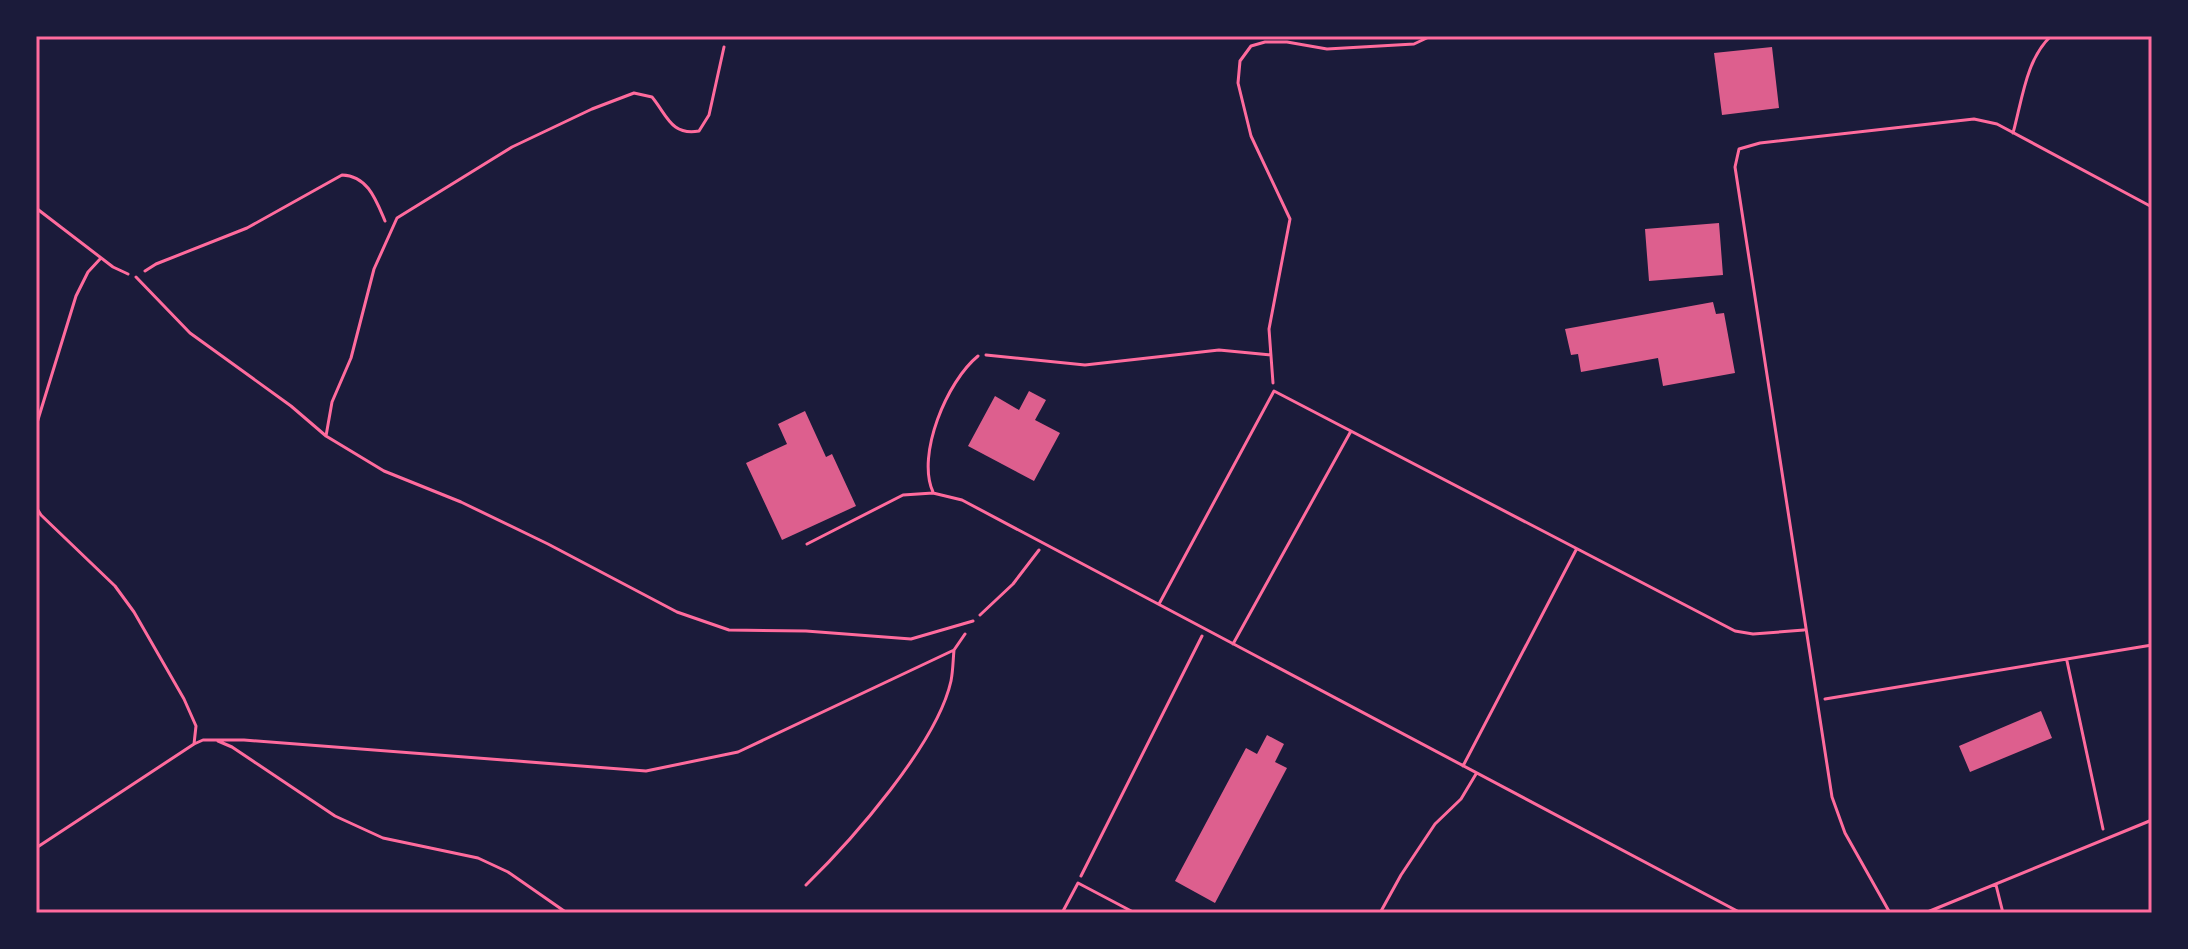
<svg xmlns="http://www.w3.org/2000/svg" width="2188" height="949" viewBox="0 0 2188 949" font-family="Raleway,sans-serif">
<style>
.building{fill:#dd5f8e}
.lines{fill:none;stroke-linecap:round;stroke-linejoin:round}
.path{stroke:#ff6b9d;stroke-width:3}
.service{stroke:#ff6b9d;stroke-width:3}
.neatline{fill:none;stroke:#ff6b9d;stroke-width:3}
</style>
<rect width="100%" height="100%" fill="#1b1b3a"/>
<path class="building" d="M1772,47L1779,108L1722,115L1714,53Z
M1719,223L1723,275L1649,281L1645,229Z
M1713,302L1716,314L1724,313L1735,373L1663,386L1658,358L1581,372L1578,354L1571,355L1565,329Z
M1029,391L1046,400L1035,420L1060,433L1034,481L968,446L995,396L1019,410Z
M805,411L826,457L832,454L856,506L782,540L746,463L787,444L778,424Z
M2041,711L2052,738L1970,772L1959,746Z
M1267,735L1284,744L1275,762L1287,768L1215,903L1175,881L1246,748L1257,754Z"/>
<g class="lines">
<path class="path" d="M36,208L113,267L128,274
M145,271L156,264L247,228L342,175C368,176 376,200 385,221
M986,355L1085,365L1219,350L1271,355
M1273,383L1269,329L1290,219L1251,136L1238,83L1240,61L1251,46L1265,42H1287L1327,49L1414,44L1431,36
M36,426L76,296L88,272L101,258
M36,507L41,515L115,586L134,612L184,699L196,726L194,744
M980,615L1013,584L1039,550
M2067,661L2103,829
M1825,699L2152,645
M218,741L232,747L335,816L383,838L478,858L508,872L567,913
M36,848L194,744L203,740H244L646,771L738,752L954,650L965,634
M1081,876L1202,636
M806,885C852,840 937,744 951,681C953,671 953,660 954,650"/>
<path class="service" d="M2013,133C2022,101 2026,59 2051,36
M136,277L190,333L291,406L326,436L384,471L461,502L548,544L677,612L729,630L806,631L911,639L973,621
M326,436L332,402L351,358L374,269L397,218L512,147L592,109L634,93L652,97C667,115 671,136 699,131L709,115L724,47
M933,492C916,455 947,381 978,356
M807,544L903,495L933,493L962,500L1741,913
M1159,604L1274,391L1735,631L1753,634L1804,630
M1233,644L1351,431
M1463,766L1576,550
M1996,885L2003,913
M1062,913L1078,883L1135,913
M1380,913L1401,875L1435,824L1461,799L1476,774
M1890,913L1845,833L1832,797L1735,167L1739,149L1760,143L1974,119L1997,124L2152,207
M1925,913L2152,820"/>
</g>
<rect width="2188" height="949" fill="none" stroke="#1b1b3a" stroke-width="76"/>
<rect x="38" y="38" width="2112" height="873" class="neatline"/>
</svg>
